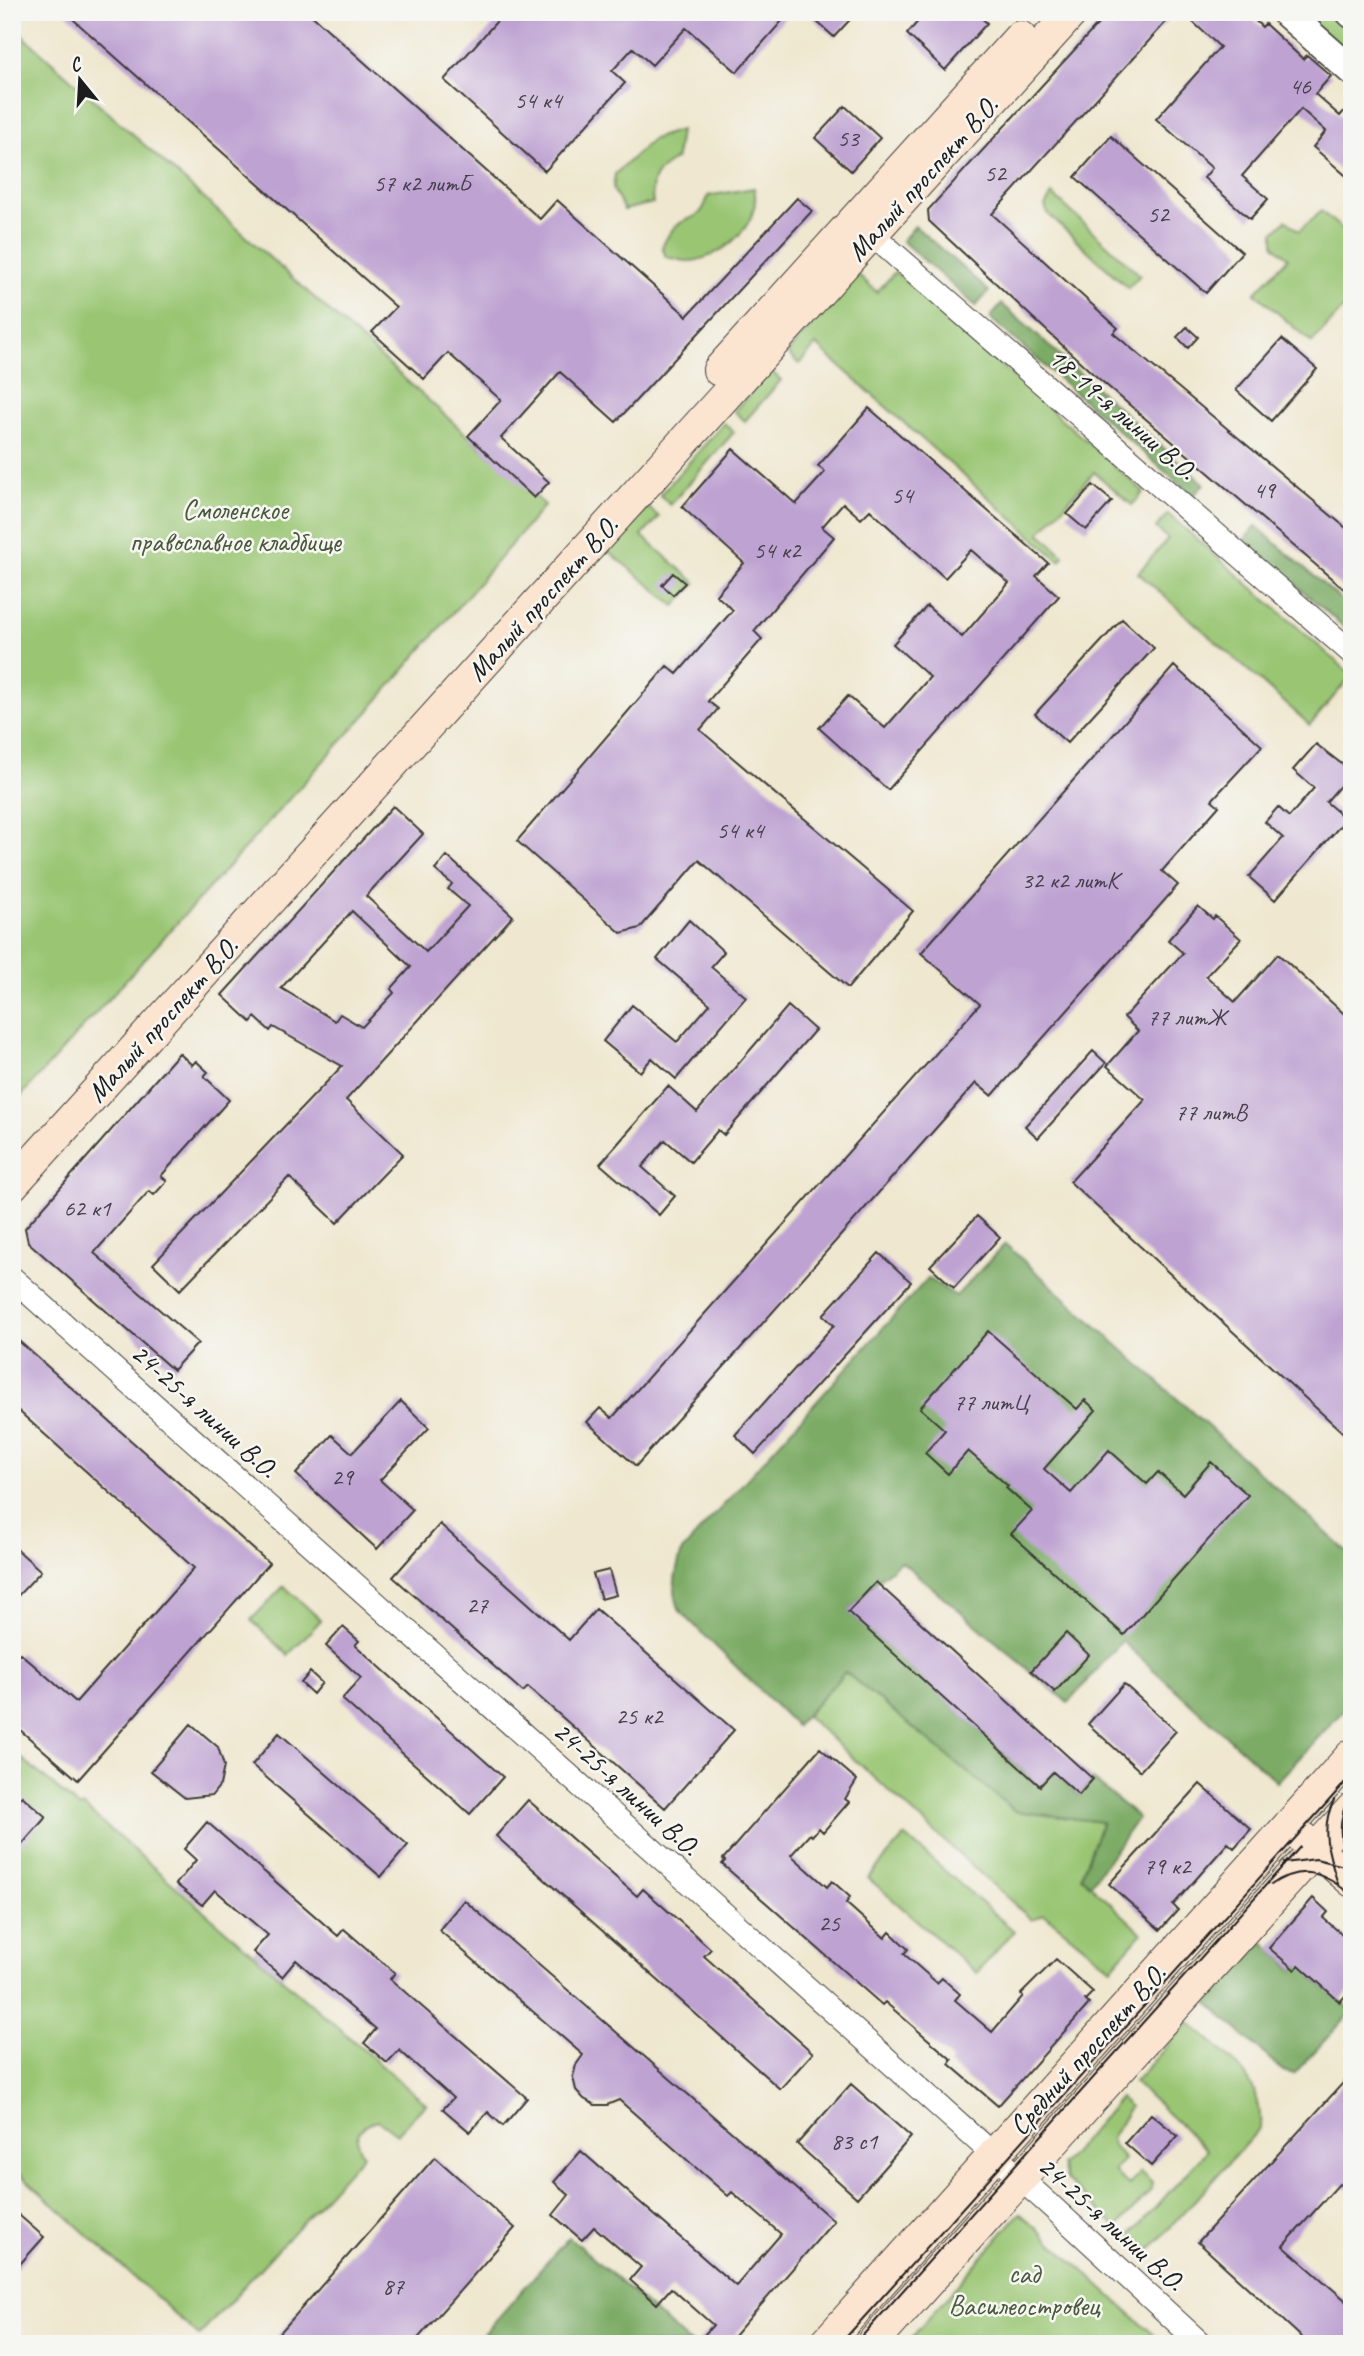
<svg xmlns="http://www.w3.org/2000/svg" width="1364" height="2356" viewBox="0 0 1364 2356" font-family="Caveat,sans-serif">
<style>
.green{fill:#9ac673;stroke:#5b7148;stroke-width:2}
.forest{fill:#7bab65;stroke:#4c6440;stroke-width:2}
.building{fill:#bea2d2;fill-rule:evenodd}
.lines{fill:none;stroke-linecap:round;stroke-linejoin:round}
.minor-casing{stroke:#3c3a37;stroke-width:25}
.tertiary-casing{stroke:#3c3a37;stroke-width:31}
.secondary-casing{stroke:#3c3a37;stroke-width:34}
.minor{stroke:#fff;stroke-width:23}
.tertiary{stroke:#fff;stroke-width:28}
.secondary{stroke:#fce5d0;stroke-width:32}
.tram{stroke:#1c1c1c;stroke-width:2}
.labels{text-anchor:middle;stroke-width:5;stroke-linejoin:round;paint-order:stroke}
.number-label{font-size:24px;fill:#443e4a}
.street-label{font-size:28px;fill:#1c1c1c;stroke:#f6f6f2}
.park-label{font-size:28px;fill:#48583a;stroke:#f6f6f2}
</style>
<rect width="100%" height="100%" fill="#f6f6f2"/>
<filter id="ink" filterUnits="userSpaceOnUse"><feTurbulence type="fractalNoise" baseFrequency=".0143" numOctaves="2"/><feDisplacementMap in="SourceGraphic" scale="14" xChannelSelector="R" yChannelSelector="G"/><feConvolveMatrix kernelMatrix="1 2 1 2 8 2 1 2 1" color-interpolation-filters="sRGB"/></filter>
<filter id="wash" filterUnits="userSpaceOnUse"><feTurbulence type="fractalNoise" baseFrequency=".00686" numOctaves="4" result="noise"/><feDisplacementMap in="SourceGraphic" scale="28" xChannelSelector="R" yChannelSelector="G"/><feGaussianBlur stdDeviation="1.57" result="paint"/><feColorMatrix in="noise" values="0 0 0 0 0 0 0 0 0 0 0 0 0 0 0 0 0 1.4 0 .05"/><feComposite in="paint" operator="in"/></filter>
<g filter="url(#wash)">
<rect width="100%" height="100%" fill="#efe7cf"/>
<path class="green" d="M1297,12H1334L1352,28V61Z
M12,26L545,505L374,705L12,1106Z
M680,130L676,159C656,171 649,179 653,203L624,210L613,189L615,174L653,139Z
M754,188C763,223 721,260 688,261C681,261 673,258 666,257L662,247C665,241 669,233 674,228C690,212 700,225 708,196Z
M1052,194L1140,275L1128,288L1048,214L1045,206Z
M1321,211L1342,229L1348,223L1352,225V299L1312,343L1255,293L1288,258L1274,245V232L1286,220L1299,231Z
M895,272L1144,492L1132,505L1094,472L1040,533L1064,556L1060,561L816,345L799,364L787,353L857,274L877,292Z
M771,371L781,380L745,421L734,411Z
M724,423L734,432L670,505L660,495Z
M648,507L659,517L642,536L696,583L675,606L608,551Z
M1168,514L1352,675L1310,725L1138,573L1168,539L1156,528Z
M284,1586L321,1620L288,1655L251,1620Z
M845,1672L1015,1811L1102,1822L1081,1876L1142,1933L1111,1968L1044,1914L1032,1920L806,1716Z
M12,1750L80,1808L83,1806L426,2104L397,2134L378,2120C358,2126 351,2137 363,2155L199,2336L12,2167Z
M905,1836L1014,1931L977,1973L868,1878Z
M1189,2022C1223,2054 1264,2076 1260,2128L1148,2252L1130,2236L1207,2150L1134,2082Z
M1120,2098L1130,2107L1111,2138L1113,2145L1124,2159L1114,2172L1129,2185L1140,2172L1152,2183L1151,2190L1117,2227L1066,2180L1062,2165Z
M1020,2213L1164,2344H906Z"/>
<path class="forest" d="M915,226L989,291L976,306L902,241Z
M1002,304L1204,484L1193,496L990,318Z
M1256,526L1352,609V634L1244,540Z
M1005,1244L1352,1556V1701L1277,1782L1122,1641L1068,1703L901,1561L876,1582L849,1612L1040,1786L1053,1772L1079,1795L1093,1779L1138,1818L1090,1885L1081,1876L1102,1822L1015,1811L845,1672L796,1726L680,1611C671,1589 675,1573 682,1551L928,1278L956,1296Z
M1263,1942L1294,1970L1306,1957L1313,1978L1352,2011L1294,2074L1283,2071L1208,2003Z
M569,2237L691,2344H475Z"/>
<g id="blocks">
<path class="building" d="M65,12H308L540,219L557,200L687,316L797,198L812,211L616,422L560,372L501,438L549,482L534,498L468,436L501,400L448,353L424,379L372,332L396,307Z
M505,12H544L552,19L558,12H790L737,72L686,28L652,65L633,48L612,71L625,83L545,171L444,80Z
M806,12H857L834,37Z
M926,12H975L987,23L945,70L907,34Z
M1109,12H1175L992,214L1118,328L1113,333L1352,533V596L1090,371L929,221L928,210Z
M1182,12H1246L1262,27L1265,24L1303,59L1307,55L1331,76L1315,94L1340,116L1352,102V181L1313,147L1326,131L1301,109L1242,176L1268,199L1250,219L1204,178L1212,168L1156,119L1220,47Z
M845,106L880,138L851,171L815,138Z
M1111,136L1242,252L1206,293L1075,177Z
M1187,327L1198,337L1188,348L1177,337Z
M1282,339L1317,369L1271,421L1236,390Z
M869,408L1048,563L1036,576L1059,596L888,790L819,728L848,696L885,728L930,677L893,644L927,606L962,637L1009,583L971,550L945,578L870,510L861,519L843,503L822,527L834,537L754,631L762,639L708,701L718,709L700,730L913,911L848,988L699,860L640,928L621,933L517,841L667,666L677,674L733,610L716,595L744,563L682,507L733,449L796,504L825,472L818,466Z
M1093,485L1112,501L1086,530L1067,514Z
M673,573L685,583L673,595L662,585Z
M1122,619L1154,648L1067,743L1035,714Z
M1174,666L1262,746L1212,800L1219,806L1162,871L1178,885L992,1096L976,1083L636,1466L587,1422L600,1408L612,1418L980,1004L921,953Z
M1316,744L1352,772L1326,802L1346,819L1275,900L1249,877L1283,838L1265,822L1278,807L1289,817L1314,788L1293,770Z
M393,806L423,834L366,896L426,952L468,906L448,889L452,884L435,870L447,856L513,916L346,1100L403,1154L337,1223L289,1177L180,1290L153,1264L342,1066L273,1027L270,1031L255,1017L251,1022L222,995ZM352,911L411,967L391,989L394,993L362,1027L340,1014L335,1021L281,988Z
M1198,906L1213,919L1215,916L1241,939L1206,976L1235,1002L1278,954L1352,1021V1441L1070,1182L1145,1100L1107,1066L1138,1031L1124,1017L1183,953L1168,940Z
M689,920L724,952L711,967L746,997L676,1079L652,1058L640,1072L603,1041L632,1005L677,1042L710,1004L657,959Z
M788,1006L815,1030L724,1135L718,1130L691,1162L665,1140L642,1167L675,1196L659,1215L600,1164L668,1086L697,1112Z
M1093,1051L1106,1063L1038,1138L1025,1126Z
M179,1053L192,1065L196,1061L208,1072L204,1076L229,1100L161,1176L167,1181L154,1195L149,1191L94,1253L198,1343L173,1370L28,1242L25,1228Z
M977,1216L1000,1237L954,1288L930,1266Z
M879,1253L911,1282L755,1454L735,1435L834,1325L823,1315Z
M988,1331L1077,1409L1085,1400L1096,1410L1044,1469L1071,1493L1109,1450L1147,1484L1158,1472L1183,1494L1211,1462L1248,1495L1124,1635L1011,1534L1032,1511L1006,1488L1008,1486L968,1451L948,1474L925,1453L945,1430L920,1408Z
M12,1335L269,1563L78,1780L12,1723V1662L20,1653L76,1702L194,1568L12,1405Z
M401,1401L429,1428L380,1480L413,1510L377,1549L296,1474L332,1435L352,1453Z
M440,1524L569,1640L596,1609L734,1730L665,1808L528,1687L523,1692L393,1577Z
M12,1545L41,1571L12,1602Z
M609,1570L616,1595L601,1599L593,1574Z
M876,1582L1093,1779L1079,1795L1053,1772L1040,1786L848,1612Z
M343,1627L359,1641L355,1645L503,1777L470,1814L342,1699L361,1678L326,1646Z
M1066,1633L1089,1655L1055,1692L1031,1671Z
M310,1672L322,1683L313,1694L301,1683Z
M1124,1684L1176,1731L1140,1771L1088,1724Z
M191,1724L218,1747L224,1766L220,1785L212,1795L185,1798L151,1771Z
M279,1733L408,1845L381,1877L252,1765Z
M820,1748L857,1780L845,1799L849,1802L823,1832L819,1828L812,1836L810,1834L791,1855L827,1887L832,1881L850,1897L846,1903L885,1938L890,1932L908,1949L904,1954L937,1983L942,1978L960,1994L955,2000L992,2032L1023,1996L1021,1994L1056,1959L1093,1992L1085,2000L1089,2004L998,2106L949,2064L952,2060L885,2002L882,2005L722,1864L725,1861L723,1859Z
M1200,1784L1251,1829L1234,1848L1228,1843L1173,1905L1178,1910L1160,1930L1109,1884Z
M22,1796L46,1817L12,1856V1807Z
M528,1800L637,1896L643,1889L711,1949L704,1956L813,2053L780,2089L496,1836Z
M207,1822L338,1936L344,1929L395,1973L390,1979L527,2098L503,2126L488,2112L470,2132L443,2109L453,2098L399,2050L387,2063L364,2043L376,2029L296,1960L282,1977L253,1952L268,1935L215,1890L202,1905L176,1884L196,1860L184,1849Z
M1313,1898L1328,1912L1323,1918L1352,1943V1988L1340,2002L1299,1965L1295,1970L1269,1948Z
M464,1900L834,2221L727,2344H696L713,2325L671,2288L657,2304L630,2280L641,2267L594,2227L582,2240L553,2215L569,2195L554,2182L581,2151L736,2286L781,2234L732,2192L728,2196L619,2100L607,2105H595L584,2099L576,2090L573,2077L576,2065L583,2055L439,1930Z
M1352,2073V2191L1339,2184L1283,2246L1352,2306V2344H1309L1198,2242Z
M851,2084L911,2137L857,2198L797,2144Z
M1151,2114L1178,2136L1151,2166L1125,2143Z
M435,2157L515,2228L413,2344H270Z
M12,2209L44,2237L12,2273Z"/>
</g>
</g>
<g filter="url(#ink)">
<use href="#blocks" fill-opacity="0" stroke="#3c3a37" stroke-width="2"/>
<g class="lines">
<g class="minor-casing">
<path id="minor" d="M861,225L1352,653
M12,1278L1050,2205L1201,2344"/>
</g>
<g class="tertiary-casing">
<path id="tertiary" d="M1285,12L1352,71
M1350,12L1352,14"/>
</g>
<g class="secondary-casing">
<path id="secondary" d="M719,370L1020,37
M12,1185L1072,12
M1300,1836L1352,1881
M825,2344L1352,1755
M872,2344L1352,1809"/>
</g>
<use href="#minor" class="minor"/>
<use href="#tertiary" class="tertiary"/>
<use href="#secondary" class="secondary"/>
<path class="tram" d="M1334,1800C1319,1829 1329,1855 1338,1884
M1284,1863L1316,1859L1352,1868
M1351,1867C1336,1841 1338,1816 1352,1791
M1271,1885C1302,1863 1326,1873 1352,1896
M840,2344L1352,1775
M855,2344L1300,1847"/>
</g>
</g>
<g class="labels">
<g class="number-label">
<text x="1300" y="94">46</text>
<text x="538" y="108">54 к4</text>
<text x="848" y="146">53</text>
<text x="995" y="181">52</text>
<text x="422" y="191">57 к2 литБ</text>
<text x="1158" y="222">52</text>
<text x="1264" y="498">49</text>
<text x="902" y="503">54</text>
<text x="777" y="558">54 к2</text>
<text x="740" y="838">54 к4</text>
<text x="1070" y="888">32 к2 литК</text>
<text x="1187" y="1025">77 литЖ</text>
<text x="1211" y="1120">77 литВ</text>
<text x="87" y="1216">62 к1</text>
<text x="991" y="1410">77 литЦ</text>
<text x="342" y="1485">29</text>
<text x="477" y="1613">27</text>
<text x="639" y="1724">25 к2</text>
<text x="1167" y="1874">79 к2</text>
<text x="829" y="1931">25</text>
<text x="854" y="2149">83 с1</text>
<text x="393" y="2294">87</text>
</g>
<g class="street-label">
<text transform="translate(922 178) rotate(-48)" y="10">Малый проспект В.О.</text>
<text transform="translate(1123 413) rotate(41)" y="10">18-19-я линии В.О.</text>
<text transform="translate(542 598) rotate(-48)" y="10">Малый проспект В.О.</text>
<text transform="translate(162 1019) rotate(-48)" y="10">Малый проспект В.О.</text>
<text transform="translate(205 1410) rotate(42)" y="10">24-25-я линии В.О.</text>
<text transform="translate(627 1788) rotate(42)" y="10">24-25-я линии В.О.</text>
<text transform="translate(1087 2049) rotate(-48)" y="10">Средний проспект В.О.</text>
<text transform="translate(1112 2223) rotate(42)" y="10">24-25-я линии В.О.</text>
</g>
<g class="park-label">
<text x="235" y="519">Смоленское<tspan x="235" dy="32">православное кладбище</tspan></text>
<text x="1024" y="2283">сад<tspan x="1024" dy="32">Василеостровец</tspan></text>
</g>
</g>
<rect width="1364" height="2356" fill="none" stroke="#f6f6f2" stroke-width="42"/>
<g transform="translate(80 80) rotate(342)" stroke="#f6f6f2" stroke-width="5" paint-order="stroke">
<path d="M0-5L12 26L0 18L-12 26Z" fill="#1c1c1c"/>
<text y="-10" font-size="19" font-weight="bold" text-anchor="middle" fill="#1c1c1c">С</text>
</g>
</svg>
